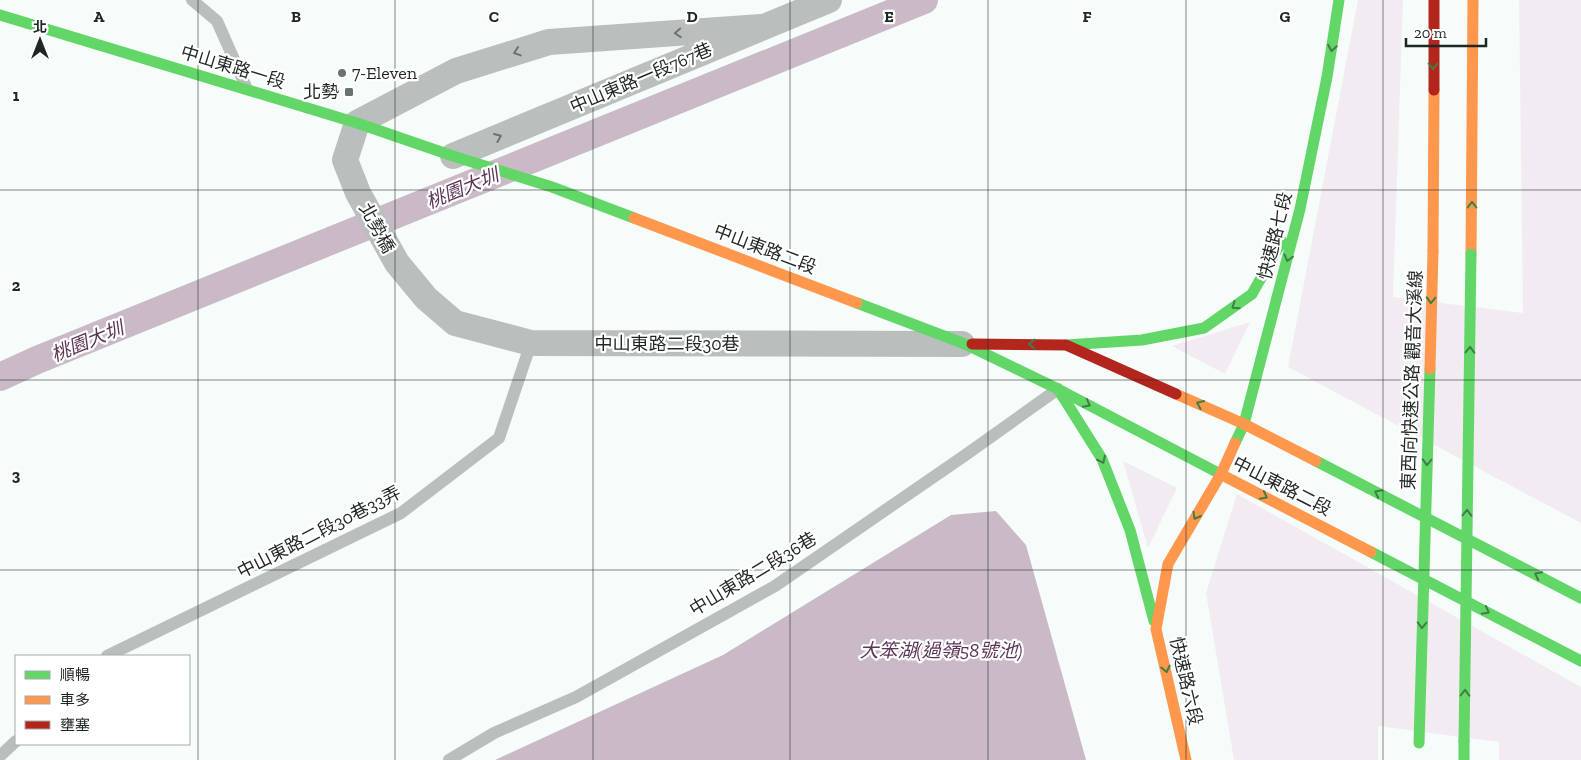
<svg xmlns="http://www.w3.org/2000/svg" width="1581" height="760" viewBox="0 0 1581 760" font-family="'Zilla Slab','Noto Sans TC',serif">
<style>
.green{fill:#f2ecf2}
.water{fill:#cabac8}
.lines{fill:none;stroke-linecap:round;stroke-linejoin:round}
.canal{stroke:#cabac8;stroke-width:28}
.lane{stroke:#babfbe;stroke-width:12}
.street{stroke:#babfbe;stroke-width:26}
.fast{stroke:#63d668;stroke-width:11}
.slow{stroke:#ff974d;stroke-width:11}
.jam{stroke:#b3261e;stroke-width:11}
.fast-bridge{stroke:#63d668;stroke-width:11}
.slow-bridge{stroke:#ff974d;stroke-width:11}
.oneway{stroke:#6c7372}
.oneway2{stroke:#417e46}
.grid{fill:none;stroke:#1f2725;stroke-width:1;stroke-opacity:0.55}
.poi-dot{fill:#6a7270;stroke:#fff;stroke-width:2}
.labels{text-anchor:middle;stroke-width:4.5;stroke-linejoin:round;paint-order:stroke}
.street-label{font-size:18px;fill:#1f2725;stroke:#fff}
.poi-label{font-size:18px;fill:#1f2725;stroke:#fff;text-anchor:start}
.water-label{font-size:19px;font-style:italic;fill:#5c3656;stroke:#fff}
.grid-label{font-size:16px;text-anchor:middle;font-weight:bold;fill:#1f2725;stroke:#fff;stroke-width:4.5;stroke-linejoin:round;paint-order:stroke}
</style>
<rect width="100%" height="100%" fill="#f5fcfa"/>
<path class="green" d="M1358,0H1403L1393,297L1523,313L1519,0H1581V523L1288,367Z
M1250,322L1225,374L1172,346Z
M1123,461L1177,488L1148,548Z
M1237,494L1581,687V760H1499V742L1378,726V760H1234L1206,593Z"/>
<path class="water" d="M996,511L1026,545L1086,760H495L723,655L951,515Z"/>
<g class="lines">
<path class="canal" d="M0,377L37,360L924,0"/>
<path class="lane" d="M192,0L217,21L247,89
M107,656L401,513L499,438L531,343
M0,756L16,741
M449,760L494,733L576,697L775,586L964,456L1058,389"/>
<path class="street" d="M761,27L549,42L456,71L357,123L345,160L358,193L397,263L426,298L455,323L531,343L962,344
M453,156L829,0"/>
<path class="fast" d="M0,15L357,123L453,156L552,187L634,218
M857,303L965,344L1058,389L1228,478
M1066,345L1142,340L1204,328L1252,294L1282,241
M1058,389L1102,459L1130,530L1154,621
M1235,443L1244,424L1300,209L1327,77L1339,0
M1316,461L1581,598
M1371,552L1581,661
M1464,741V760"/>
<path class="slow" d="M634,218L857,303
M1433,251L1434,90
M1471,254L1473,0
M1176,394L1244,424L1316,461
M1228,478L1371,552
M1186,760L1156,629L1168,564L1221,474L1235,443"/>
<path class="jam" d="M1434,90V0
M972,344L1066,345L1176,394"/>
<path class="fast-bridge" d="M1464,741L1471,254
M1419,743L1430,369"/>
<path class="slow-bridge" d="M1430,369L1433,251"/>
</g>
<defs><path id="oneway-chevron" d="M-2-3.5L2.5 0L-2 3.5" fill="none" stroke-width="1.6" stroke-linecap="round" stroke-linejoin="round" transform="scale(1.25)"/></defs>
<g class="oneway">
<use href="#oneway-chevron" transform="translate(678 33) rotate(176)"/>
<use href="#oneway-chevron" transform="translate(517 52) rotate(162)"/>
<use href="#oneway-chevron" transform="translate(498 137) rotate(-23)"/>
</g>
<g class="oneway2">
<use href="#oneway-chevron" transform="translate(1332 48) rotate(99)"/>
<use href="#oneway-chevron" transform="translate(1433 66) rotate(90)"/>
<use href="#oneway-chevron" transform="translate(1472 205) rotate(-90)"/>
<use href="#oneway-chevron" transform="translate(1288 258) rotate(105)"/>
<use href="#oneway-chevron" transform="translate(1431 300) rotate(92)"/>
<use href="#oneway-chevron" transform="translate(1235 306) rotate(145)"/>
<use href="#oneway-chevron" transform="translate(1032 344) rotate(-179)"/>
<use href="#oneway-chevron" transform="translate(1470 350) rotate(-89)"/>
<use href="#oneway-chevron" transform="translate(1087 404) rotate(28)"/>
<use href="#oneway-chevron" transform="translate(1200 404) rotate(-156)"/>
<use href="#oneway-chevron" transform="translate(1102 460) rotate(64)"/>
<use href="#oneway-chevron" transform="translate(1427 462) rotate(92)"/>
<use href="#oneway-chevron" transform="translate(1378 493) rotate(-153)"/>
<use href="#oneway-chevron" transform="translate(1264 496) rotate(27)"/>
<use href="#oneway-chevron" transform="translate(1467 513) rotate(-89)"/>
<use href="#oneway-chevron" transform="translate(1196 516) rotate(120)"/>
<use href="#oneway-chevron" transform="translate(1538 575) rotate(-153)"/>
<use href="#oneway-chevron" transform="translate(1486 611) rotate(27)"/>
<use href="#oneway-chevron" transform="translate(1422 625) rotate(92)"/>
<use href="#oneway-chevron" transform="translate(1166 669) rotate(77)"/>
<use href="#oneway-chevron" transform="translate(1465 693) rotate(-89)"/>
</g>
<path class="grid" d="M198,0V760M395,0V760M593,0V760M790,0V760M988,0V760M1186,0V760M1383,0V760M0,190H1581M0,380H1581M0,570H1581"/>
<g class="poi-dot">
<circle cx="342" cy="73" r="5"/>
<rect x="344" y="87" width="10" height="10" rx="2.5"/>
</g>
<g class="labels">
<g class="street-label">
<text transform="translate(233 67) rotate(17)" y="6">中山東路一段</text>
<text transform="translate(641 78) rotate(-23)" y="6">中山東路一段767巷</text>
<text transform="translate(377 228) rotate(61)" y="6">北勢橋</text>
<text transform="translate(1275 236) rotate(-76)" y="6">快速路七段</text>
<text transform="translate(765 249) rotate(21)" y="6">中山東路二段</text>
<text x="667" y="350">中山東路二段30巷</text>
<text transform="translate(1412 380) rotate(-88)" y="6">東西向快速公路 觀音大溪線</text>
<text transform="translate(1282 486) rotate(27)" y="6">中山東路二段</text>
<text transform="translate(319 532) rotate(-27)" y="6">中山東路二段30巷33弄</text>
<text transform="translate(753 574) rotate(-31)" y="6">中山東路二段36巷</text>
<text transform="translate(1186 681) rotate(77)" y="6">快速路六段</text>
</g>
<g class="poi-label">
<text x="352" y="79">7-Eleven</text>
<text x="339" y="98" text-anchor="end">北勢</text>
</g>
<g class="water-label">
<text transform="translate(462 188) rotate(-22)" y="7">桃園大圳</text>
<text transform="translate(87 341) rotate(-22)" y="7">桃園大圳</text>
<text x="941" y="657">大笨湖(過嶺58號池)</text>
</g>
</g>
<g class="grid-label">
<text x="99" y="22">A</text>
<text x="296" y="22">B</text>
<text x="494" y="22">C</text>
<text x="692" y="22">D</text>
<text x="889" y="22">E</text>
<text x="1087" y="22">F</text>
<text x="1285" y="22">G</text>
<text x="16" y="101">1</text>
<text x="16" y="291">2</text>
<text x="16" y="481">3</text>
</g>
<rect x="15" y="655" width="175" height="90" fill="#ffffff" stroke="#a5a9a8"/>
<rect x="25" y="671" width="25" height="8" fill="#63d668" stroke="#a5a9a8"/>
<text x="60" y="680" font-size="15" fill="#1f2725">順暢</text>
<rect x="25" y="696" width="25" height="8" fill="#ff974d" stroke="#a5a9a8"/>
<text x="60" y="705" font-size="15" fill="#1f2725">車多</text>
<rect x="25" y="721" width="25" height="8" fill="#b3261e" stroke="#a5a9a8"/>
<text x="60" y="730" font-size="15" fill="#1f2725">壅塞</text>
<g transform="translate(40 40)" stroke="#ffffff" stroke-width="4" paint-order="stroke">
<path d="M0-4L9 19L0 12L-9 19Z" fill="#1f2725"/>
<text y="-8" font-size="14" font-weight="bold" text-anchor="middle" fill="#1f2725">北</text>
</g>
<path d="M1406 38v8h80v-8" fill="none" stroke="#1f2725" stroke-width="2.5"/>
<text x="1414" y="38" font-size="15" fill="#1f2725" stroke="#ffffff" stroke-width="4" paint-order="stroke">20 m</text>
</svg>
